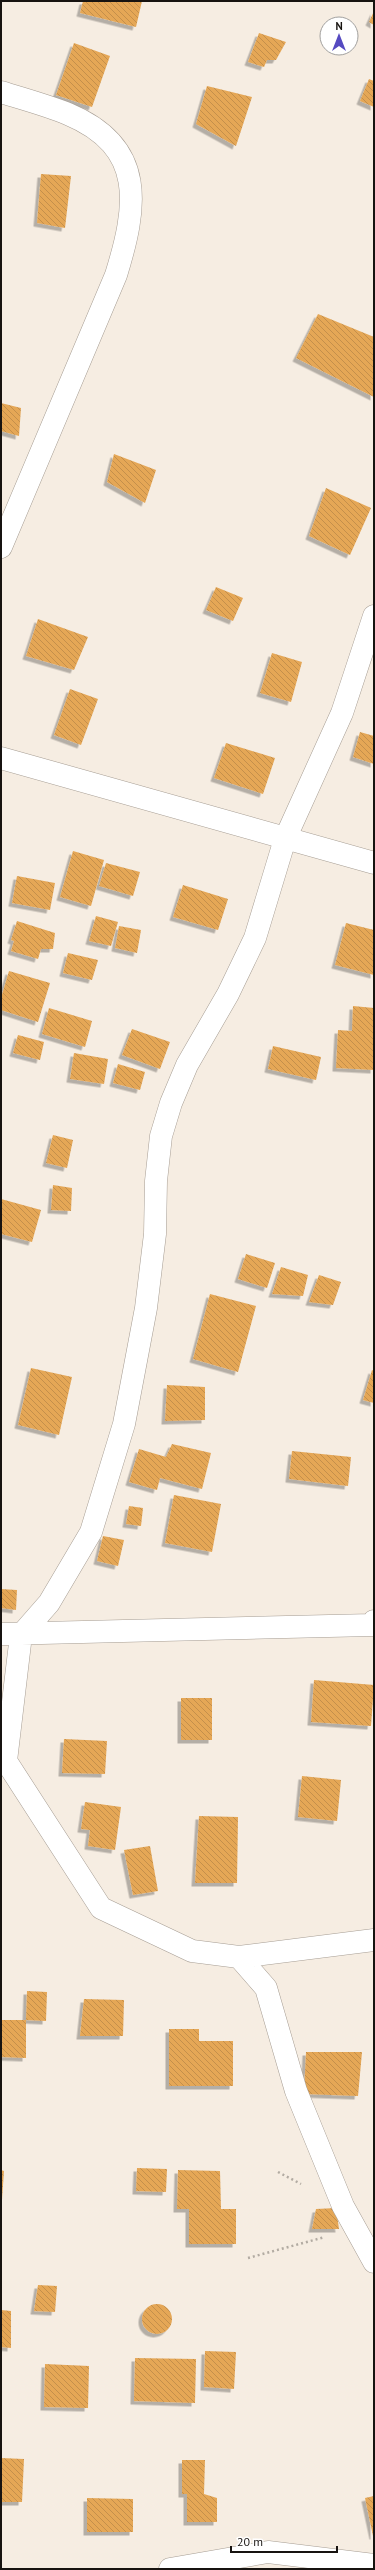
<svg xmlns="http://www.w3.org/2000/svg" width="375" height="2570" viewBox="0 0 375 2570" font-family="'PT Sans',sans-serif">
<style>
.building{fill:url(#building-back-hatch);filter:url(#shadow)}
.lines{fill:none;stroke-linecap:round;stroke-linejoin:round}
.street-casing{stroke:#a69d93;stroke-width:23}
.path{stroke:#b2aba2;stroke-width:2.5;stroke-dasharray:2 3;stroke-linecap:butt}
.street{stroke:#fff;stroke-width:22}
</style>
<defs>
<pattern id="building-back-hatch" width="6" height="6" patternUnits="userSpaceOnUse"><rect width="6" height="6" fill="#e5a757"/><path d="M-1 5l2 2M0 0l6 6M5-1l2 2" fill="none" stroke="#c48f4b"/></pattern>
<filter id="shadow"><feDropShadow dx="-3.5" dy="3.5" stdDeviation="0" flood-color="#0004"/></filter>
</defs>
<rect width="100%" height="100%" fill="#f6ede2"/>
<path class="building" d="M83,1H142L136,27L80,13Z
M374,11V25L369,22Z
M259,33L286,42L276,60H267L264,67L248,62Z
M74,43L110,56L92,107L56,95Z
M369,79L374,81V107L360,101Z
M207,86L252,97L236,146L196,124Z
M41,174L71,176L65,228L37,223Z
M318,314L374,337V397L296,358Z
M1,403L21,408L19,436L1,431Z
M114,454L156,470L145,503L107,482Z
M326,488L371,508L350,555L309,536Z
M216,587L243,598L233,621L206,610Z
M38,619L88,637L74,670L26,656Z
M272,653L302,662L291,702L260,693Z
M70,689L98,699L81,745L54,735Z
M360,732L374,736V764L353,757Z
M226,743L275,758L263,794L214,778Z
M73,851L104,860L91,906L60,897Z
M106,863L140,872L133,896L99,886Z
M17,876L55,883L50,910L12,903Z
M183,885L228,899L218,930L173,917Z
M96,916L118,922L111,946L89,941Z
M17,921L55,933L53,949H41L38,959L11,951L14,941L11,940Z
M346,923L374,930V975L335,965Z
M119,926L141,930L137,953L115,948Z
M68,953L98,960L92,980L63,973Z
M9,971L50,983L38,1022L1,1010V998Z
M353,1006L374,1008V1070L336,1068L338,1030L352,1031Z
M49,1008L92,1021L85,1047L42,1034Z
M132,1029L170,1042L160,1069L122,1055Z
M18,1035L44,1042L40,1060L13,1053Z
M273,1046L321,1057L316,1080L268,1069Z
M74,1053L108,1059L104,1084L70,1079Z
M118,1064L145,1072L140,1090L113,1083Z
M53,1135L73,1140L67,1168L46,1163Z
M53,1185L72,1188L71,1211L51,1210Z
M1,1199L41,1210L32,1242L1,1234Z
M246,1254L275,1263L267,1288L238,1279Z
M281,1267L308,1275L303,1296L272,1294Z
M319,1275L341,1282L333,1305L309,1302Z
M210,1294L256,1306L238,1372L193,1359Z
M31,1368L72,1377L59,1435L18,1425Z
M372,1370L374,1371V1403L363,1400Z
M167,1385L205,1387V1420L165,1421Z
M172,1444L211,1453L202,1489L160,1478L157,1490L129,1482L139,1449L166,1457Z
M292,1451L351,1457L348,1486L289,1479Z
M174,1495L221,1504L212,1552L165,1543Z
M129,1506L143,1508L141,1526L126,1524Z
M103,1536L124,1540L118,1566L97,1561Z
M1,1589L17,1590L16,1610L1,1608Z
M314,1680L374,1685L371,1726L311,1722Z
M181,1698H212V1740H181Z
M64,1739L107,1741L105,1774L62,1773Z
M302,1776L341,1780L337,1821L298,1817Z
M85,1802L121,1807L115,1850L88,1846L90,1830L81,1829Z
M199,1816L238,1817L237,1883H195Z
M150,1846L158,1891L133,1895L124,1850Z
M27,1991L47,1992L46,2021L26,2020Z
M84,1999L124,2000L123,2036H80Z
M1,2020H26V2058L1,2057Z
M169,2029H199V2041H233V2086H169Z
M306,2052H362L358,2096L304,2094Z
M137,2168L167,2169L166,2192L136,2191Z
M1,2170L4,2171L2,2200H1Z
M178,2170L220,2171L221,2209H236V2244H189V2209H177Z
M336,2208L339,2229H312L316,2209Z
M38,2285L57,2286L55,2312L34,2311Z
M142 2319a15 15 0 1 1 30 0a15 15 0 1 1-30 0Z
M1,2310L11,2311V2348L1,2347Z
M205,2351L236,2352L234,2389L204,2387Z
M135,2358L196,2359L195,2403L134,2401Z
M45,2364L89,2366L88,2408L44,2407Z
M1,2458L24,2459L22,2502H1Z
M182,2460H205L204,2494L217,2498V2522H187V2494H182Z
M374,2496V2536H373L365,2498Z
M87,2498L133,2499V2532H87Z"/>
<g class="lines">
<g class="street-casing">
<path id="street" d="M1,92C23,99 46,105 68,114C147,147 137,207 116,275L1,547
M374,616L342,713L285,839L255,938L228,994L187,1065L171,1103L161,1136L156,1181L155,1234L146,1308L124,1424L91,1532L49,1603L21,1635L6,1761L101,1908L192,1951L239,1957L266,1988L296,2091L343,2206L374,2262
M1,758L374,863
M1,1634L372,1625L374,1621
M239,1957L374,1940
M170,2569L268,2552L374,2565"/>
</g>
<path class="path" d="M278,2172L301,2184
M248,2258L325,2237"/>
<use href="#street" class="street"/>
</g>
<rect width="375" height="2570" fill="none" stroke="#171310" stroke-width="4"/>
<g transform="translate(339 36)"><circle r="19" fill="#ffffff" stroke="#a2a19f"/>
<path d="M0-3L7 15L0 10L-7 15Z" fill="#554ac1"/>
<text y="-6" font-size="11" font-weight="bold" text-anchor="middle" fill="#171310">N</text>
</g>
<path d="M231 2546v6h106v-6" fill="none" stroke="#171310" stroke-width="2"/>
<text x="237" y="2546" font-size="12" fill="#171310" stroke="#ffffff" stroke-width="3" paint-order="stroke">20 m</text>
</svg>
